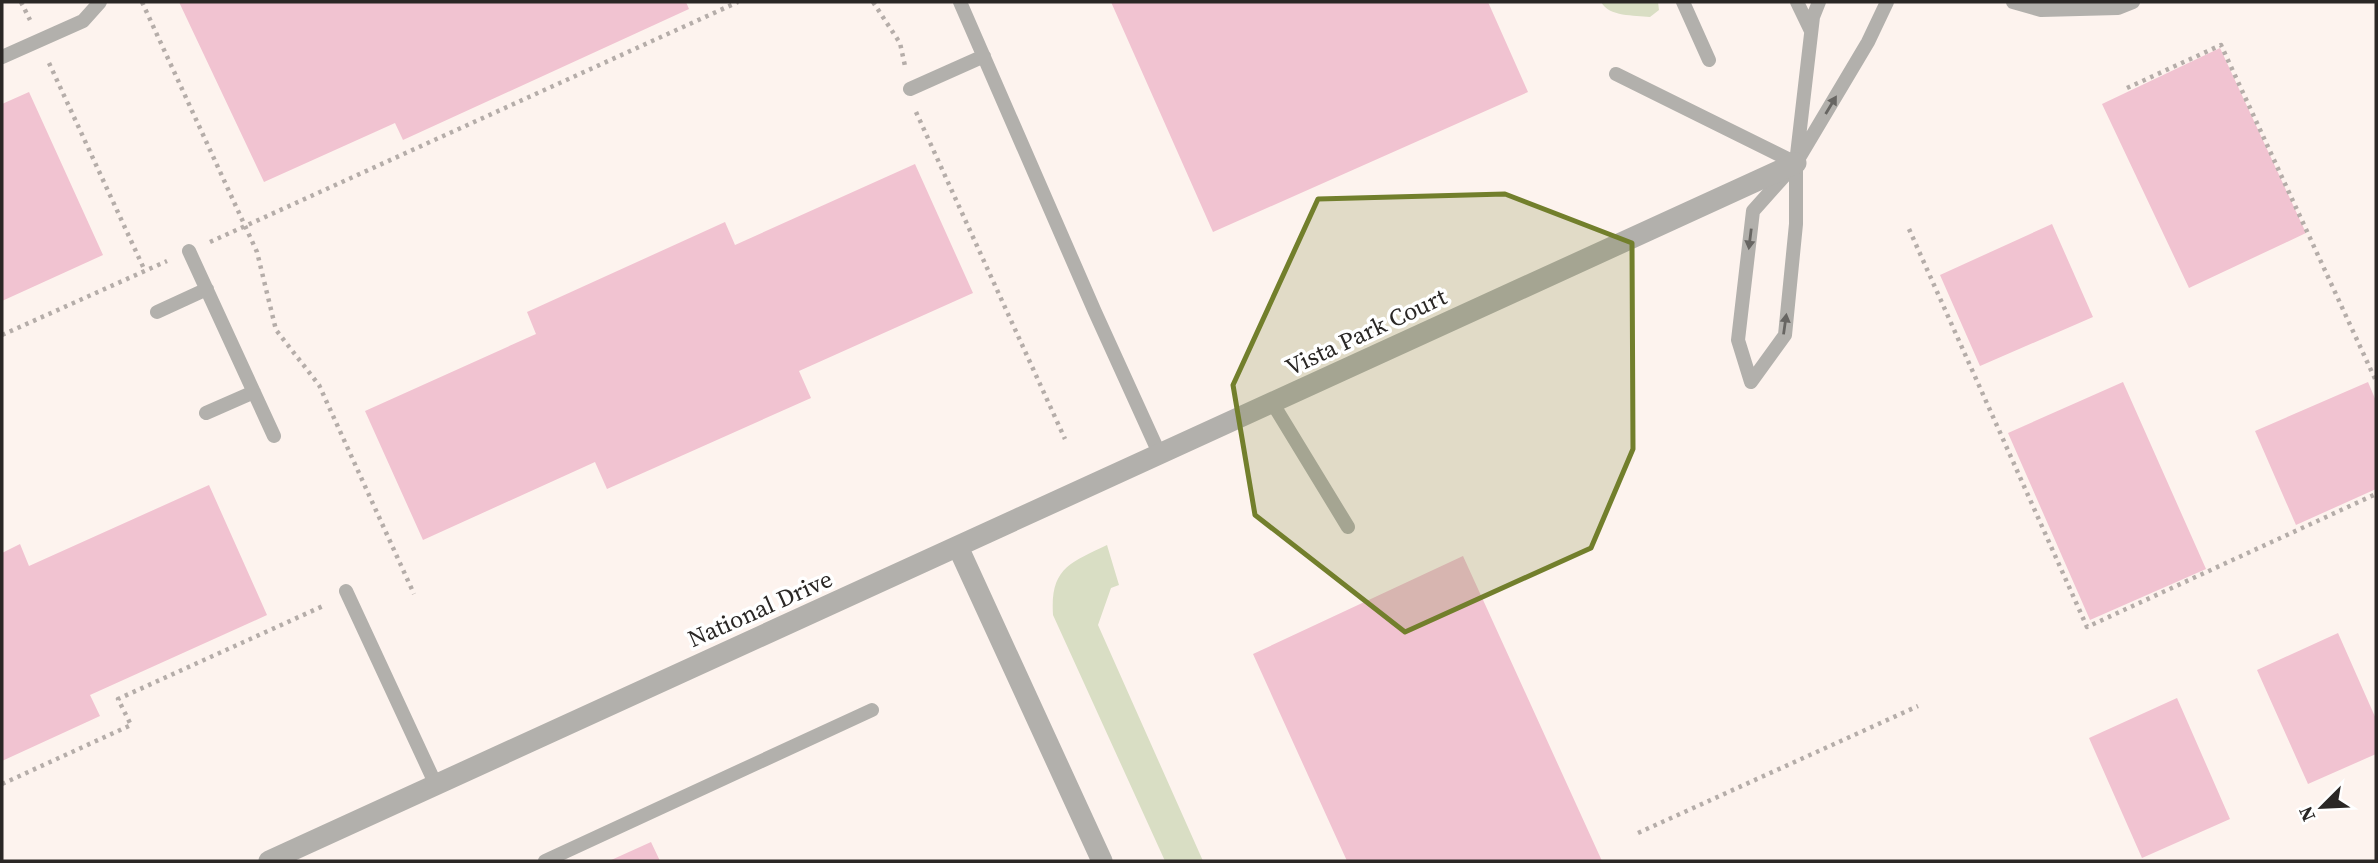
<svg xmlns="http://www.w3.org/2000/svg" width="2378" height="863" viewBox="0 0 2378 863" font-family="'Source Serif 4',serif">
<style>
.green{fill:#d9dec4}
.building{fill:#f1c3d1}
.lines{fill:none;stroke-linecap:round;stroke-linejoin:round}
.path{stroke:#b5ada9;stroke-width:4.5;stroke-dasharray:3.5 5;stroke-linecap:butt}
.lane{stroke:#b2b0ac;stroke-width:14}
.street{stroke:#b2b0ac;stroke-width:21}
.oneway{fill:#676562}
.marked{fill:#727f2c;fill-opacity:0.2;stroke:#727f2c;stroke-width:5;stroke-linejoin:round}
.labels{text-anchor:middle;stroke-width:7;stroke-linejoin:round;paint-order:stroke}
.street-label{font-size:24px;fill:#2a2725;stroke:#fff}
</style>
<rect width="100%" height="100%" fill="#fdf3ee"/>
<path class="green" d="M1601,2H1658L1659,10L1650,17C1634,15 1609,17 1601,2Z
M1107,545L1119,585L1111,588L1098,625L1203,861H1165L1053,615C1050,568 1070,563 1107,545Z"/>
<path class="building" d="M179,2H686L689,9L403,140L395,123L264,182Z
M1111,2H1488L1528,92L1213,232Z
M2220,48L2306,233L2189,288L2102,104Z
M29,92L103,255L2,301V104Z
M915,164L973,293L799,371L811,398L607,489L595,462L423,540L365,411L536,334L527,312L725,222L735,245Z
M2052,224L2093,317L1980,366L1940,275Z
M2123,382L2206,569L2090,620L2008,433Z
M2368,382L2376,401V489L2296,525L2255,431Z
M209,485L267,615L90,695L100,716L2,761V553L20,544L29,566Z
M1463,556L1602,861H1347L1253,654Z
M2338,633L2376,719V754L2308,784L2257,670Z
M2177,698L2230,819L2142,858L2089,738Z
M651,842L660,861H609Z"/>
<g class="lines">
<path class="path" d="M21,2L30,20
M142,2L257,252L276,330L319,385L414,594
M873,2L900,43L905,66
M49,63L145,271
M2127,88L2221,45L2376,381
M916,112L1065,439
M1909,229L2087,627L2376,494
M210,242L738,2
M2,335L167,261
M2,784L131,725L118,699L323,606
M1638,833L1918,706"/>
<path class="lane" d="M960,2L1095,312L1160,455
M1683,2L1709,60
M1797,2L1811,31
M2013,2L2041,10L2118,8L2133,2
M2,57L83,21L100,2
M1616,74L1796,163
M910,89L984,56
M189,251L274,436
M157,312L207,289
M1751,382L1738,340L1753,211L1796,163L1868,42L1887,2
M1751,382L1785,335L1796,224V163L1813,17L1819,2
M1273,404L1348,527
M206,413L254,392
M346,591L436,785
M545,861L872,710"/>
<path class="street" d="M958,547L1102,861
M269,861L1796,163"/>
</g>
<defs><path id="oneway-solid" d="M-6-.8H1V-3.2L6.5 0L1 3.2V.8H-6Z" transform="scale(1.75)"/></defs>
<g class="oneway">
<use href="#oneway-solid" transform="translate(1831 105) rotate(-59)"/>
<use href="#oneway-solid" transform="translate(1750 239) rotate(97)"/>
<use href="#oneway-solid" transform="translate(1785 324) rotate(-82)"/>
</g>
<path class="marked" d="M1505,194L1632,243L1633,449L1591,548L1405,632L1255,515L1233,385L1318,199Z"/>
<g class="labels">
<g class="street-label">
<text transform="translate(1366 332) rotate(-25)" y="8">Vista Park Court</text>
<text transform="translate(760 609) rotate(-24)" y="8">National Drive</text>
</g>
</g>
<rect width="2378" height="863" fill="none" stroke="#2a2725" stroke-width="7"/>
<g transform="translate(2322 807) rotate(246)" stroke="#ffffff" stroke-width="5" paint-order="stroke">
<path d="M0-5L12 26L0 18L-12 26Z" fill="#2a2725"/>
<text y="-10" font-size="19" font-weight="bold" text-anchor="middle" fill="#2a2725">N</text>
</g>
</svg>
